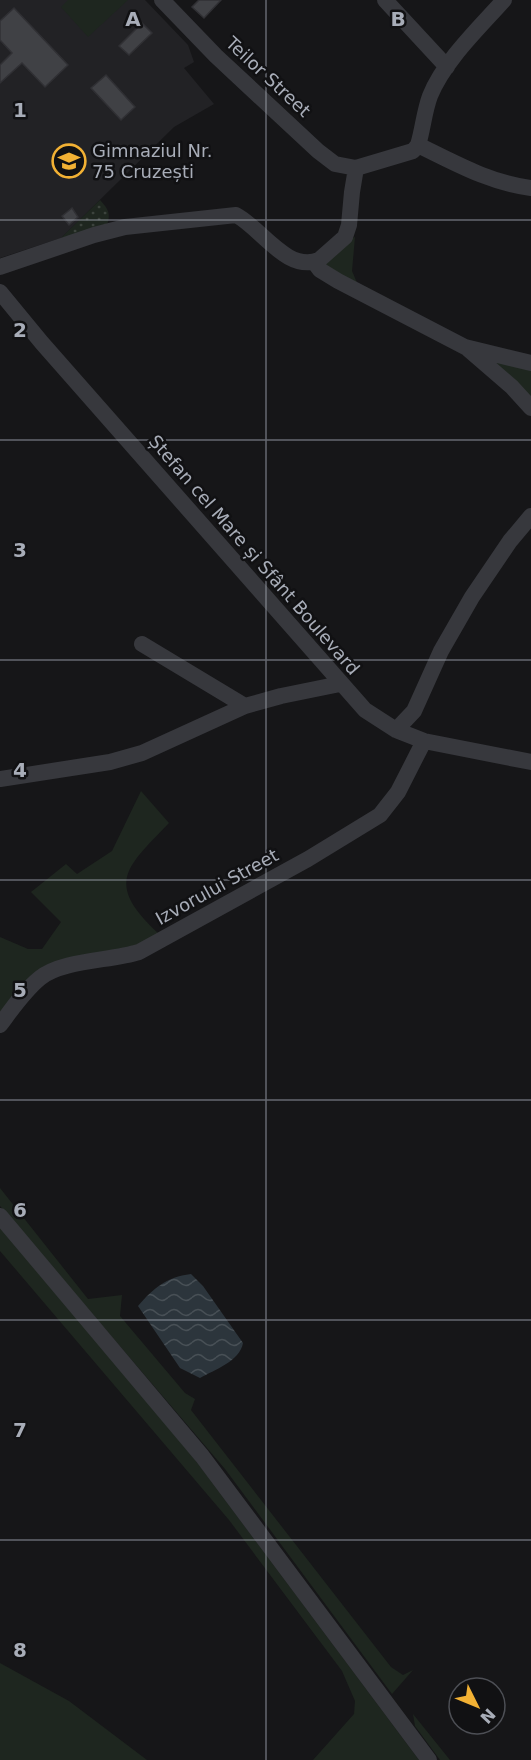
<svg xmlns="http://www.w3.org/2000/svg" width="531" height="1760" viewBox="0 0 531 1760" font-family="'DejaVu Sans',sans-serif">
<style>
.built{fill:#222225}
.grass{fill:#1e261f}
.garden{fill:url(#garden-dots)}
.water{fill:url(#water-waves)}
.building{fill:#404145;stroke:#303034;stroke-width:1.5}
.lines{fill:none;stroke-linecap:round;stroke-linejoin:round}
.minor{stroke:#37383d;stroke-width:16}
.grid{fill:none;stroke:#a8adb8;stroke-width:1.5;stroke-opacity:0.55}
.labels{text-anchor:middle;stroke-width:5;stroke-linejoin:round;paint-order:stroke}
.street-label{font-size:18px;fill:#a8adb8;stroke:#111113}
.poi-label{font-size:18px;fill:#a8adb8;stroke:#111113;text-anchor:start}
.grid-label{font-size:20px;text-anchor:middle;font-weight:bold;fill:#a8adb8;stroke:#111113;stroke-width:5;stroke-linejoin:round;paint-order:stroke}
</style>
<defs>
<pattern id="garden-dots" width="8" height="8" patternUnits="userSpaceOnUse" patternTransform="scale(1.5)"><rect width="8" height="8" fill="#1e261f"/><path d="M2 2h.1M6 6h.1" fill="none" stroke="#3c433d" stroke-width="1.8" stroke-linecap="round"/></pattern>
<pattern id="water-waves" width="16" height="10" patternUnits="userSpaceOnUse" patternTransform="scale(1.5)"><rect width="16" height="10" fill="#2c353c"/><path d="M0 5q4-4 8 0t8 0" fill="none" stroke="#485056"/></pattern>
</defs>
<rect width="100%" height="100%" fill="#161618"/>
<path class="built" d="M0,0H145L188,45L194,62L184,68L214,104L174,127L61,238L0,258Z"/>
<path class="grass" d="M68,0H128L88,37L61,7Z
M355,237L352,271L358,285L325,267L324,260L349,240Z
M479,353L531,366V402Z
M141,791L169,823C126,868 104,883 159,934L144,943L64,963L0,1017V937L28,949H42L61,922L31,892L66,864L77,874L112,851Z
M0,1188L88,1299L122,1295L120,1316L185,1393L195,1399L191,1410L391,1667L403,1675L413,1670L392,1694L225,1469L0,1206Z
M0,1226L193,1457L419,1760H313L354,1714L355,1701L342,1671L229,1520L0,1251Z
M0,1663L69,1701L147,1760H0Z
M413,1714L450,1760H440L415,1726Z"/>
<path class="garden" d="M100,200C108,209 111,213 107,225L61,238Z"/>
<path class="water" d="M191,1274L203,1286L243,1343C240,1361 214,1370 200,1378L180,1368L138,1306C154,1288 166,1277 191,1274Z"/>
<path class="building" d="M199,0H221L204,18L192,7Z
M14,8L68,65L45,87L22,63L0,83V65L12,53L0,40V21Z
M142,23L152,33L129,55L119,46Z
M106,75L135,107L121,120L91,88Z
M72,208L78,217L69,225L62,216Z"/>
<g class="lines">
<path class="minor" d="M162,0L216,56L318,151L335,164L356,168
M385,0L447,67
M418,145C455,163 490,183 531,188
M314,262L320,270L338,281L465,347L531,363
M0,267L94,235L125,227L236,215C261,228 287,273 319,260L345,237L349,225L352,192L356,168L413,151L418,145C423,129 424,112 430,96C444,61 480,27 504,0
M0,292L42,343L365,710L396,730L424,741L531,762
M468,349L512,387L531,408
M142,644L245,706
M396,730L414,711L441,651L472,597L510,541L531,516
M0,779L110,762L142,753L245,706L281,696L340,684
M0,1025C12,1009 24,991 40,978C63,960 110,961 139,952L308,859L380,815L398,792L424,741
M0,1216L202,1456L429,1760"/>
</g>
<path class="grid" d="M266,0V1760M0,220H531M0,440H531M0,660H531M0,880H531M0,1100H531M0,1320H531M0,1540H531"/>
<defs>
<g id="school-ring" transform="scale(1.725)"><circle r="9.5" fill="#111113" stroke="#f2b134" stroke-width="1.5"/><path d="M0-5L7-2L0 1L-7-2ZM-4 1L0 2.5L4 1V4Q0 6-4 4Z" fill="#f2b134"/></g>
</defs>
<g fill-rule="evenodd">
<use href="#school-ring" x="69" y="161"/>
</g>
<g class="labels">
<g class="street-label">
<text transform="translate(268 77) rotate(43)" y="6">Teilor Street</text>
<text transform="translate(254 555) rotate(49)" y="6">Ștefan cel Mare și Sfânt Boulevard</text>
<text transform="translate(217 887) rotate(-29)" y="6">Izvorului Street</text>
</g>
<g class="poi-label">
<text x="92" y="157">Gimnaziul Nr.<tspan x="92" dy="21">75 Cruzești</tspan></text>
</g>
</g>
<g class="grid-label">
<text x="133" y="26">A</text>
<text x="398" y="26">B</text>
<text x="20" y="117">1</text>
<text x="20" y="337">2</text>
<text x="20" y="557">3</text>
<text x="20" y="777">4</text>
<text x="20" y="997">5</text>
<text x="20" y="1217">6</text>
<text x="20" y="1437">7</text>
<text x="20" y="1657">8</text>
</g>
<g transform="translate(477 1706) rotate(133)"><circle r="28" fill="#111113" stroke="#4d4f55" stroke-width="1.5"/>
<path d="M0-4.5L10 22L0 15L-10 22Z" fill="#f2b134"/>
<text y="-9" font-size="16" font-weight="bold" text-anchor="middle" fill="#a8adb8">N</text>
</g>
</svg>
